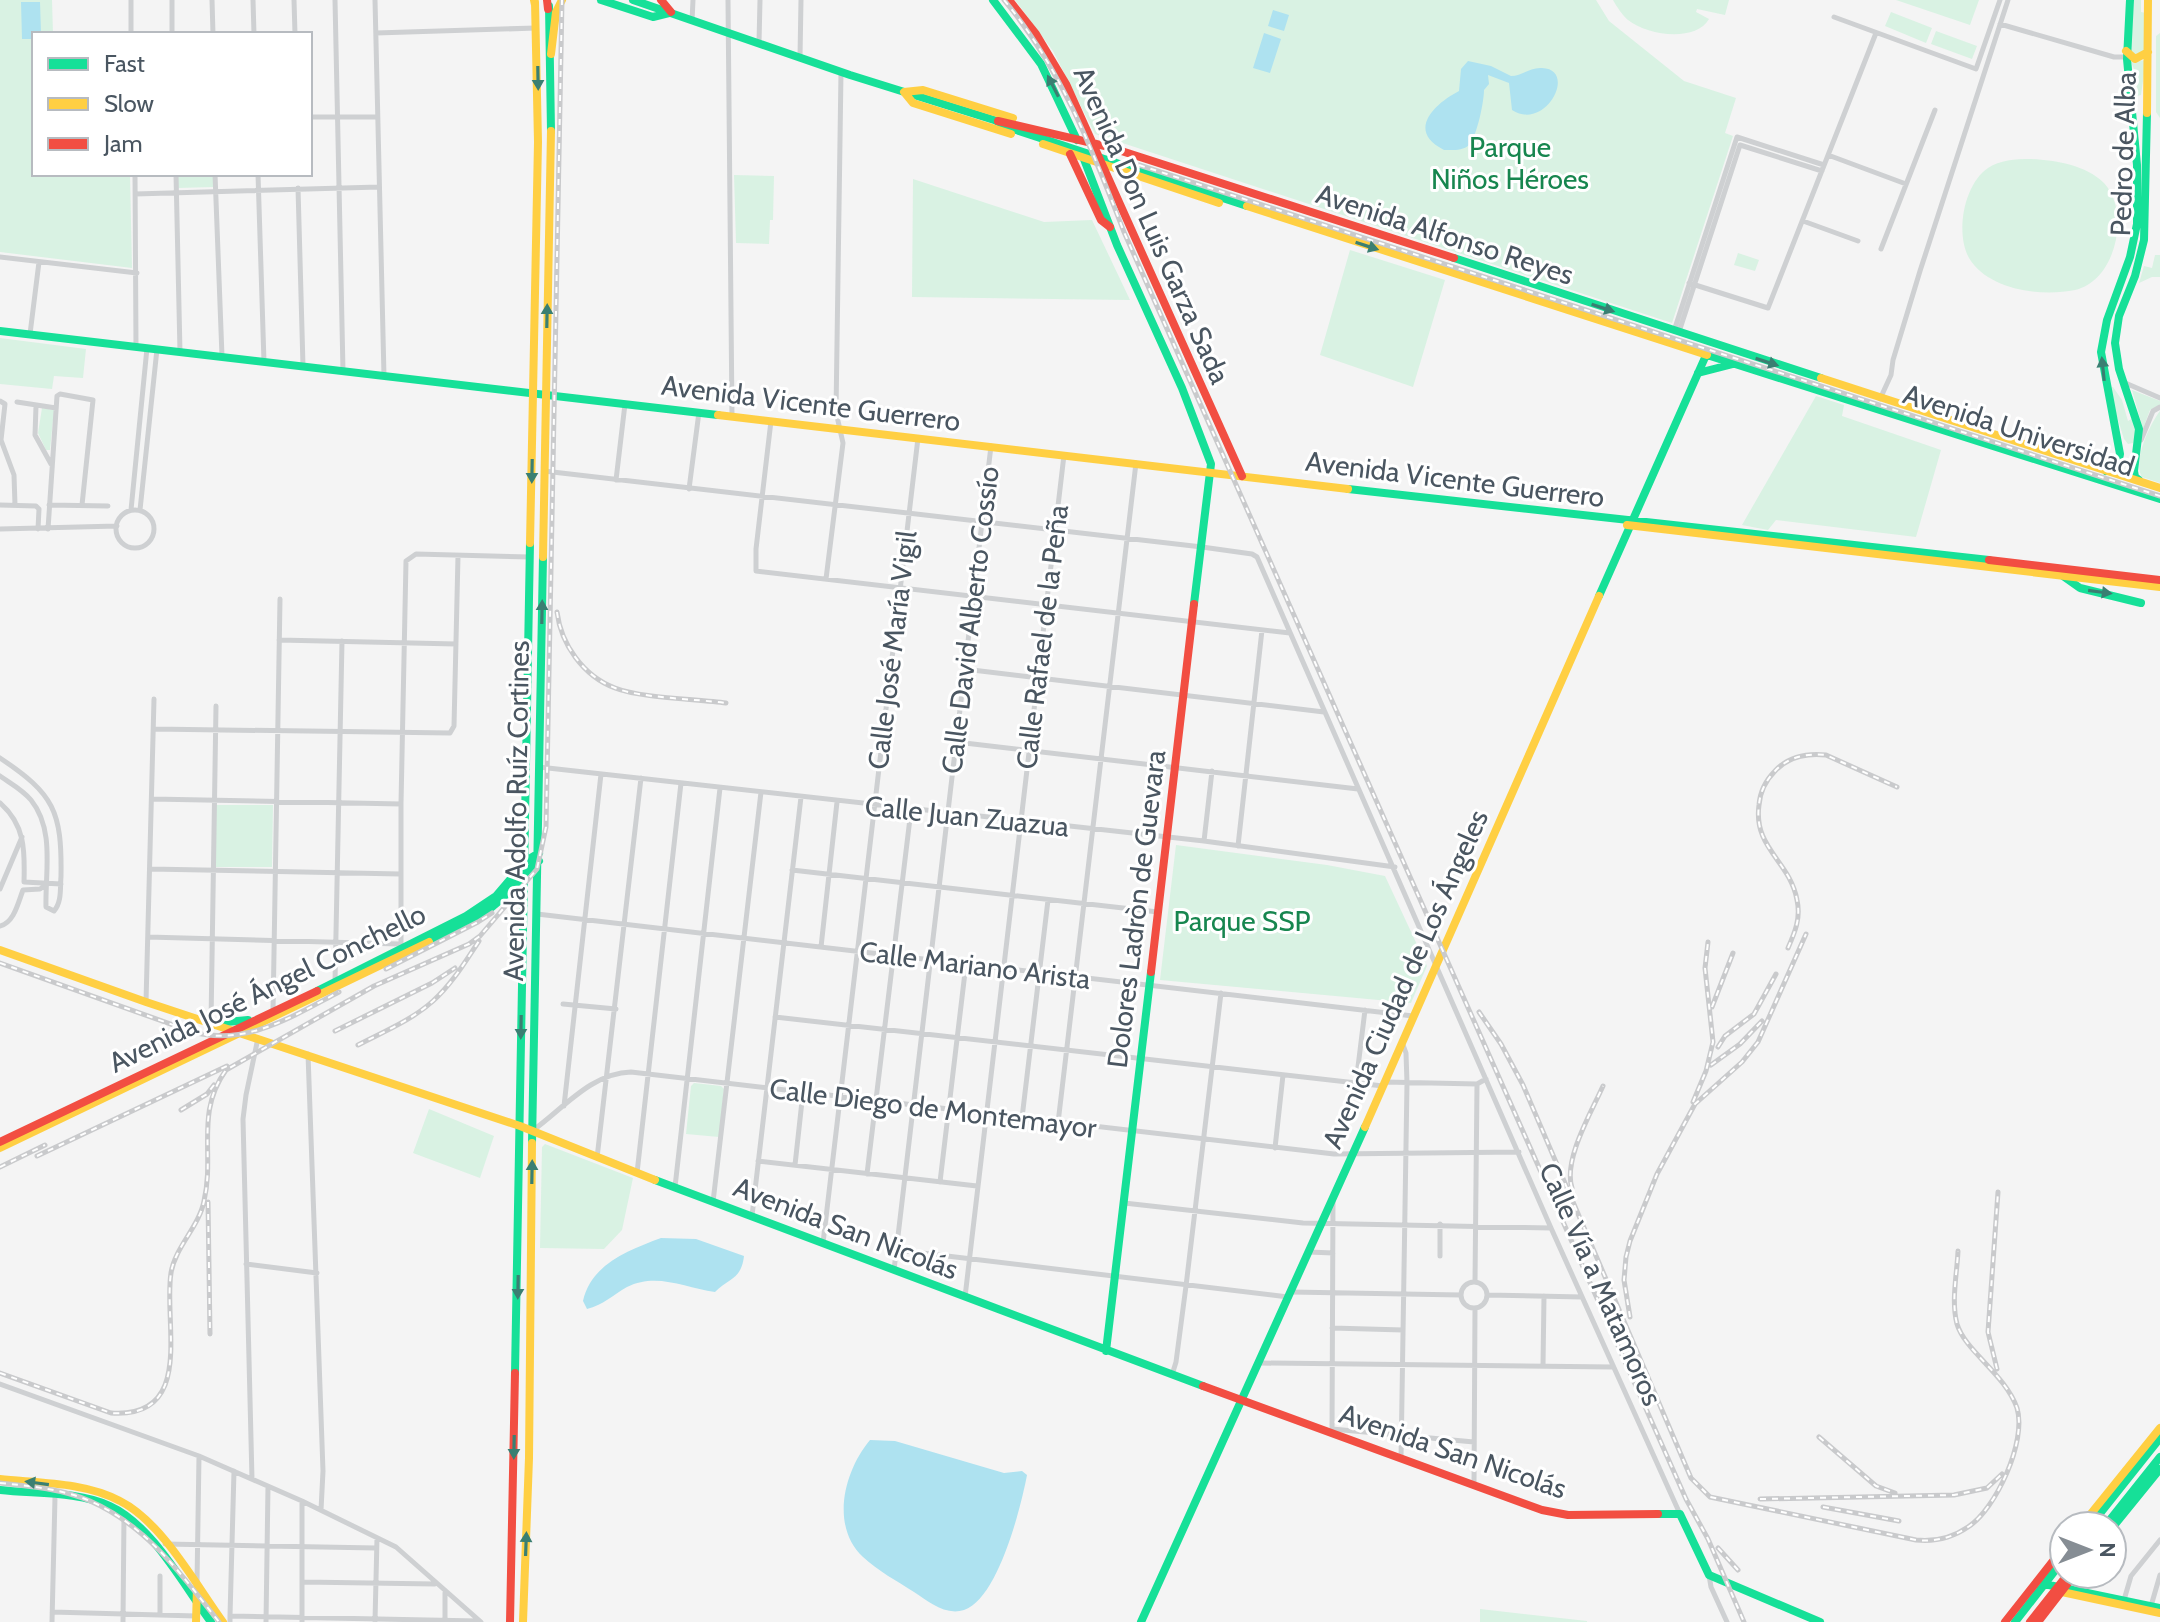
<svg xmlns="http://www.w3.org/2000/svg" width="2160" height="1622" viewBox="0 0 2160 1622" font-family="Cabin,sans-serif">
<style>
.green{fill:#d9f2e3}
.water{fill:#aee2f0}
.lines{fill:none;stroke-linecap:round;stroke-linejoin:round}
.street{stroke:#ced0d2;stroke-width:5}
.fast{stroke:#16e098;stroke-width:8}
.slow{stroke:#ffcf43;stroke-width:8}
.jam{stroke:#f24e42;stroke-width:8}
.rail-casing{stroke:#c9cacc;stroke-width:5}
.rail{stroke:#fff;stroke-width:2;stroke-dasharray:6;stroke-linecap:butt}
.oneway{fill:#3a7f72}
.labels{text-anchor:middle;stroke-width:6;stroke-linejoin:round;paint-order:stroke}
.park-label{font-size:28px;fill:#17864f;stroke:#fff}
.street-label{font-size:28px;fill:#4a5661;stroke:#fff}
</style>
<rect width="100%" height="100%" fill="#f4f4f4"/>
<path class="green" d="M0,0H52L53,34H34V174H130L132,268L0,252Z
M1015,0H1596L1609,21L1684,81L1736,98L1725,133L1733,136L1672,323L1095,134L1053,51Z
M1613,0H1729L1725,15L1697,9L1696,12L1709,19C1696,42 1648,36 1628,20C1622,15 1617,7 1613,0Z
M1896,0H1979L1970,25Z
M2134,0H2141V12L2146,13L2145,51L2144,54L2134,56L2130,52Z
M1891,12L1932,28L1926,43L1885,26Z
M1936,31L1977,46L1972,59L1931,44Z
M2160,33V118L2156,112V36Z
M2146,60L2141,95L2137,96L2136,74L2131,62Z
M2030,159C2054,160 2086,165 2104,183C2131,212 2116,281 2075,290C2041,297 1988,290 1969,258C1955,233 1964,184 1988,168C2000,160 2015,159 2030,159Z
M177,174H214V187L178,188Z
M734,175L774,176L773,220H770L769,244L736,243Z
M913,179L1044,222L1092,220L1130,300L912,297Z
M1350,250L1445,280L1413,387L1320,355Z
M1738,253L1759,260L1755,271L1734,265Z
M2155,255H2160V277H2152L2139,283L2144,266L2152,268Z
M0,338L86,349L83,378L54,376L52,389L0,384Z
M2113,387L2122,400L2128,421L2133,418L2137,434L2133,443L2128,444L2124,439L2108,388Z
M2132,390L2160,401V405L2150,410L2143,429Z
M1816,396L1844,405L1842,416L1941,450L1916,537L1776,520L1768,530L1742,525Z
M42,408L54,410L50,450H46L38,433Z
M2160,411V483L2142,477C2132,462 2150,424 2160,411Z
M216,805H273L272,867H215Z
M1176,845L1327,865L1385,876L1427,966L1411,1003L1160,980Z
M694,1083L721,1086L724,1089L719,1137L686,1134L691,1086Z
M429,1109L494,1136L480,1178L413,1153Z
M545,1144L633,1178L622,1230L604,1249L540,1248L542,1147Z
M1480,1609L1587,1621V1622H1480Z"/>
<path class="water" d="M21,2H40L41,34H34V39H22Z
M1273,10L1289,15L1284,31L1268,26Z
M1264,33L1281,39L1270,73L1253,68Z
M1468,61L1491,66L1511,76C1522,76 1530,67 1542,68C1578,69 1546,132 1512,110L1509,83L1488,75L1489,84L1484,90C1484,102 1477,136 1469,145C1463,151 1452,150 1444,150C1406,131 1434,104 1459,91L1461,69Z
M661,1238L696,1239L744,1256C741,1280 730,1277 715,1292C685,1288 657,1272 627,1287C613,1295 603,1305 587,1309L583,1301C591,1264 629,1250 661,1238Z
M870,1440L895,1441L1004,1473L1022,1471L1027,1475C1021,1507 998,1599 964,1610C945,1616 928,1601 914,1592C897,1581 878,1571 863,1557C830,1526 844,1471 870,1440Z"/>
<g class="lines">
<path class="street" d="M131,0V34
M172,0V34
M212,0L213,34
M253,0L254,34
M294,0L295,34
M335,0L343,371
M375,0L384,376
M728,0L732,416
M1834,17L1976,69L2000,0
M692,21L693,0
M2000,24L2114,57H2126
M376,33L536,28
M759,43L760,0
M800,57L801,0
M310,117H377
M1828,155L1906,184
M135,174L136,347
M176,174L180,352
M215,174L222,356
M258,174L264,362
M298,188L303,366
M135,194L379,187
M1803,221L1858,241
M1881,249L1935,110
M0,257L137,273
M1689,283L1768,308L1876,33
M1674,331L1737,137L1824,165
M1679,332L1740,145L1822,171
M30,334L39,262
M2123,382L2160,398
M1880,399L1891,375L1893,360L1920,271L2008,0
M0,401L5,404L1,440L14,475L15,505
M17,402L56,408
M36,406L35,435L51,464
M771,421L756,549V571L1290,633
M2141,440L2153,411L2160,407
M544,471L1202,547L1252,554L1257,557L1551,1228L1680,1514
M616,480L625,404
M689,489L699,412
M0,505L36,506L39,509L38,529
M49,505L108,506
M131,510L147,348
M140,510L157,349
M116 529a19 19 0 1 1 38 0a19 19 0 1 1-38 0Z
M0,529L117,526
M48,529L57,396L60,394L93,400L82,505
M826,579L843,443L836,412L841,72
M279,640L456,644
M964,669L1324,712
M154,729L450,733L454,726L458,556
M956,742L1358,789
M0,758C54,794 62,811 61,876C60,888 62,902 54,911L46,907C45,872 55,830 31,800C23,790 10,783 0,776
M539,767L1204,841L1395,867
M152,799L401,804
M0,803C25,825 25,850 24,882L61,884
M1204,841L1212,771
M1238,846L1262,630
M150,869L400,874
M792,870L1158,912
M0,889L22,837
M537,914L1413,1016
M0,926C14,923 18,903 23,890L40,889L46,885
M148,937L399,944
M821,947L837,802
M401,949V804L406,561L416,554L530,557
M335,982L342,641
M146,1002L154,699
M563,1004L616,1009
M273,1012L280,599
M775,1017L1383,1086
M211,1023L216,706
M308,1054L323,1471L321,1510
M1385,1082L1477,1084L1486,1079
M1356,1083L1365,1010
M564,1106L601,774
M1022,1118L1048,900
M1058,1123L1136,463
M532,1131C563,1109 591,1073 631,1072L1334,1154L1519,1152
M1275,1148L1283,1075
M597,1158L641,778
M758,1161L977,1186
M795,1165L803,1092
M637,1173L681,783
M867,1174L911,810
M940,1182L966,964
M675,1187L720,788
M713,1202L761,792
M1124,1203L1303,1223L1551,1228
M752,1216L801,797
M1440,1224V1256
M823,1243L918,438
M897,1250L1288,1297
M1309,1252L1333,1253
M246,1264L317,1273
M894,1270L991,446
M1475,1282L1477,1084
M1461 1295a13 13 0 1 1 26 0a13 13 0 1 1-26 0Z
M1291,1292L1461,1295
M1487,1295L1582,1297
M965,1297L1064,455
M1332,1328L1403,1330
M1259,1363L1613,1367
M1543,1366L1544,1296
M1172,1375L1176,1362L1186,1286L1221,993
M0,1384L199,1456L302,1501L396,1547L481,1622
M1332,1429L1474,1442
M1332,1433L1333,1197
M1401,1459L1407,1083L1406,1053L1402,1042
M252,1479L243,1119L246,1095L258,1038
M1474,1485L1475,1308
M165,1544L376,1548
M1709,1575L1711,1587L1727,1622
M303,1582L435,1584
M197,1583L199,1456
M445,1593V1622
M2124,1600L2131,1576L2160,1540
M2151,1606L2160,1575
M52,1612L196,1616
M160,1615V1576
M230,1616L234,1471
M375,1621L377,1538
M52,1622L55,1497
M123,1622L124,1515
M230,1622V1616L478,1621
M266,1622L268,1486
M302,1622V1501"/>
<path class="fast" d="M601,0L653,17L669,13
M633,0L850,75L994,120L1013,129L1247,206
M993,0L1041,64L1077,140
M549,6L551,131
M1082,154L1117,245L1182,388L1211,464L1194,604
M1454,258L1821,378
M0,331L718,415
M1707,355L2160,499
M1698,373L1733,364
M2106,471L2118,464L2120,454L2101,352L2107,320L2130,257L2137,224V165L2127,59L2130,0
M2139,480L2135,477L2134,471L2139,429L2119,369L2115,343L2119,316L2135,276L2144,240L2147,113
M1348,489L1989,560
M2063,576L2080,588L2141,603
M1599,596L1707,353
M429,942C454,930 478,920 499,901C514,889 523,872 539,861
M317,991L466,916L496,896L526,861L539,853
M216,1023L248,1020
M532,1143L543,557
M655,1180L1203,1386
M1106,1351L1151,972
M515,1373L530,543
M0,1490C35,1494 78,1491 110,1506C152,1525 184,1586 211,1622
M1658,1514H1680L1709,1575L1820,1622
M2090,1526L2160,1438
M2105,1526L2160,1457
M2112,1528L2160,1469
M2044,1584L2160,1608
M1141,1622L1365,1127
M2015,1622L2064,1559"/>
<path class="slow" d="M534,0L535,5
M2126,51L2135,59L2148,52
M551,54L556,12L562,0
M2147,113L2148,0
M1011,134L913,103L904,92L923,90L1013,118
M1043,144L1219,203
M1247,206L1707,355
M1821,378L2160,488
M718,415L1348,489
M1627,525L2160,587
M530,543L538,142L535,2
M543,557L551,131
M0,950L146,1002L520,1126L655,1180
M1365,1127L1599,596
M0,1148L429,942
M0,1479C38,1483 85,1482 120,1501C162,1522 196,1585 223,1622
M2081,1526L2160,1428
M2062,1592L2160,1613
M196,1622L197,1587
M523,1622L529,1458L532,1143"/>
<path class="jam" d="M547,0L548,9
M661,0L671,12
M1009,0L1036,34L1066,84L1242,476
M998,121L1109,147L1454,258
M1070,154L1101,220L1110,227
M1989,560L2160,580
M1151,972L1194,604
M0,1142L317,991
M1203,1386L1542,1510L1568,1515L1658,1514
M510,1622L515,1373
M2005,1622L2064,1547
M2030,1622L2068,1574
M2038,1622L2075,1574"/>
<g class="rail-casing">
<path id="rail" d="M1004,0C1061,68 1092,149 1124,232L1686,1499L1708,1539L1744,1622
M1139,165L2160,496
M557,612C561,644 583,676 615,688C640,698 697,699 726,703
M1788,948C1795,932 1801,918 1797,900C1790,861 1753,848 1759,805C1760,792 1766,780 1775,771C1788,757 1807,753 1826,755L1897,787
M0,963L190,1031C244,1048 293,1016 339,992
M386,969L478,922L492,913
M1712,1007L1733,953
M1479,1012L1501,1044L1523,1085L1691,1478L1710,1497L1916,1540C1935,1542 1952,1538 1968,1527C1996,1509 2027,1441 2017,1408C2005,1374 1965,1351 1957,1324C1951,1301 1957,1274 1958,1251
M335,1031L432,983L455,968
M358,1045C383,1032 412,1020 433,1001C452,984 465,962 479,941
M1718,1047L1725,1036L1754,1014L1776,974
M1711,1065L1740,1044L1762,1021
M1693,1102L1706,1071L1713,1042L1705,968L1708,942
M181,1110L207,1094L214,1085
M37,1156L227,1066
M0,1167L45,1145
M1572,1188C1563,1160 1591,1113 1603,1086
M208,1202L210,1334
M1630,1317L1624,1280L1626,1257L1630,1241L1657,1174L1695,1104L1742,1062L1758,1042L1806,934
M1997,1369L1988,1332L1998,1192
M0,1373L111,1413C196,1419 163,1323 171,1273C175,1247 199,1227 204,1201C215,1154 195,1113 226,1070L374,986L469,944L480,936L537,869L546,827L562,0
M1819,1437L1876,1486L1895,1493
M0,1483C30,1486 62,1489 90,1501C147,1526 182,1575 219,1622
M1760,1499L1954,1495L1987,1488L2002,1474
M1823,1507L1899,1521
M1718,1548L1738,1570"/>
</g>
<use href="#rail" class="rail"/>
</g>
<defs><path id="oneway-solid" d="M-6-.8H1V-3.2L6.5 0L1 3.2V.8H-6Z" transform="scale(2)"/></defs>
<g class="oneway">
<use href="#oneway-solid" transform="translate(538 78) rotate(89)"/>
<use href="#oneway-solid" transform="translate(1053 86) rotate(-117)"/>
<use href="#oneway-solid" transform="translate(1367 246) rotate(18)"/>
<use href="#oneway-solid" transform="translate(1603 308) rotate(18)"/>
<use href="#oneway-solid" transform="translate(547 316) rotate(-89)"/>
<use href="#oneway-solid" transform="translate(1767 362) rotate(18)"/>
<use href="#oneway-solid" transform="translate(2103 369) rotate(-96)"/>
<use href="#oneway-solid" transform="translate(532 471) rotate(91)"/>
<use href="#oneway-solid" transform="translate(2100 592) rotate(8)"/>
<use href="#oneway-solid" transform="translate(542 612) rotate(-89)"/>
<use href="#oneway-solid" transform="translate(521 1027) rotate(91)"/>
<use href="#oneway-solid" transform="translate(532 1172) rotate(-89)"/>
<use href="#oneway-solid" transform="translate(518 1287) rotate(91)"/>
<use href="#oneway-solid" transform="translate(514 1447) rotate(91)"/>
<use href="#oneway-solid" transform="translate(37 1483) rotate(-172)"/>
<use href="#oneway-solid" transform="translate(526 1544) rotate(-88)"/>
</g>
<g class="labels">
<g class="park-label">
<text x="1510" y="157">Parque<tspan x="1510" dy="32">Niños Héroes</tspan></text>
<text x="1242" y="931">Parque SSP</text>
</g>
<g class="street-label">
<text transform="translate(2123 154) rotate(-88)" y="10">Pedro de Alba</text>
<text transform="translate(1152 225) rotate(66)" y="10">Avenida Don Luis Garza Sada</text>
<text transform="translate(1445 234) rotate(18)" y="10">Avenida Alfonso Reyes</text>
<text transform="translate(811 403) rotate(7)" y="10">Avenida Vicente Guerrero</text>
<text transform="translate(2019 430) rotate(18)" y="10">Avenida Universidad</text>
<text transform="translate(1455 479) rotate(7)" y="10">Avenida Vicente Guerrero</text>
<text transform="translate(970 620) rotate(-83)" y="10">Calle David Alberto Cossío</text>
<text transform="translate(1042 637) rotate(-83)" y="10">Calle Rafael de la Peña</text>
<text transform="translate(892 650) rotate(-83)" y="10">Calle José María Vigil</text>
<text transform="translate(516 811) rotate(-89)" y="10">Avenida Adolfo Ruíz Cortines</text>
<text transform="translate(967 816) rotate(6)" y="10">Calle Juan Zuazua</text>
<text transform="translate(1136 909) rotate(-83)" y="10">Dolores Ladròn de Guevara</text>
<text transform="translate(975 965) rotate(7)" y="10">Calle Mariano Arista</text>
<text transform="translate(1405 979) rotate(-66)" y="10">Avenida Ciudad de Los Ángeles</text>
<text transform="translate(267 988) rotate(-26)" y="10">Avenida José Ángel Conchello</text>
<text transform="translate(933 1108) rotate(7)" y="10">Calle Diego de Montemayor</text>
<text transform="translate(846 1228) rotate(21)" y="10">Avenida San Nicolás</text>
<text transform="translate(1601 1284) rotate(66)" y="10">Calle Vía a Matamoros</text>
<text transform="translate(1453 1451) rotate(19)" y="10">Avenida San Nicolás</text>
</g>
</g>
<rect x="32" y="32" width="280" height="144" fill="#ffffff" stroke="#b7bbc0" stroke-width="2"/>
<rect x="48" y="58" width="40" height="12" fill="#16e098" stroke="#b7bbc0" stroke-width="2"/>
<text x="104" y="72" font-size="24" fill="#4a5661">Fast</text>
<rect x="48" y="98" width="40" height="12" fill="#ffcf43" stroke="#b7bbc0" stroke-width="2"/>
<text x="104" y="112" font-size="24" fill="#4a5661">Slow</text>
<rect x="48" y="138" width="40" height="12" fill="#f24e42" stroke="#b7bbc0" stroke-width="2"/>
<text x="104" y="152" font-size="24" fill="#4a5661">Jam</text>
<g transform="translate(2088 1550) rotate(90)"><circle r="38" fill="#ffffff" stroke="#b7bbc0" stroke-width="2"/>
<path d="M0-6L14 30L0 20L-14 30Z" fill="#868d94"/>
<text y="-12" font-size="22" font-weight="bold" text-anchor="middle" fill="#4a5661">N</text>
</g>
</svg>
